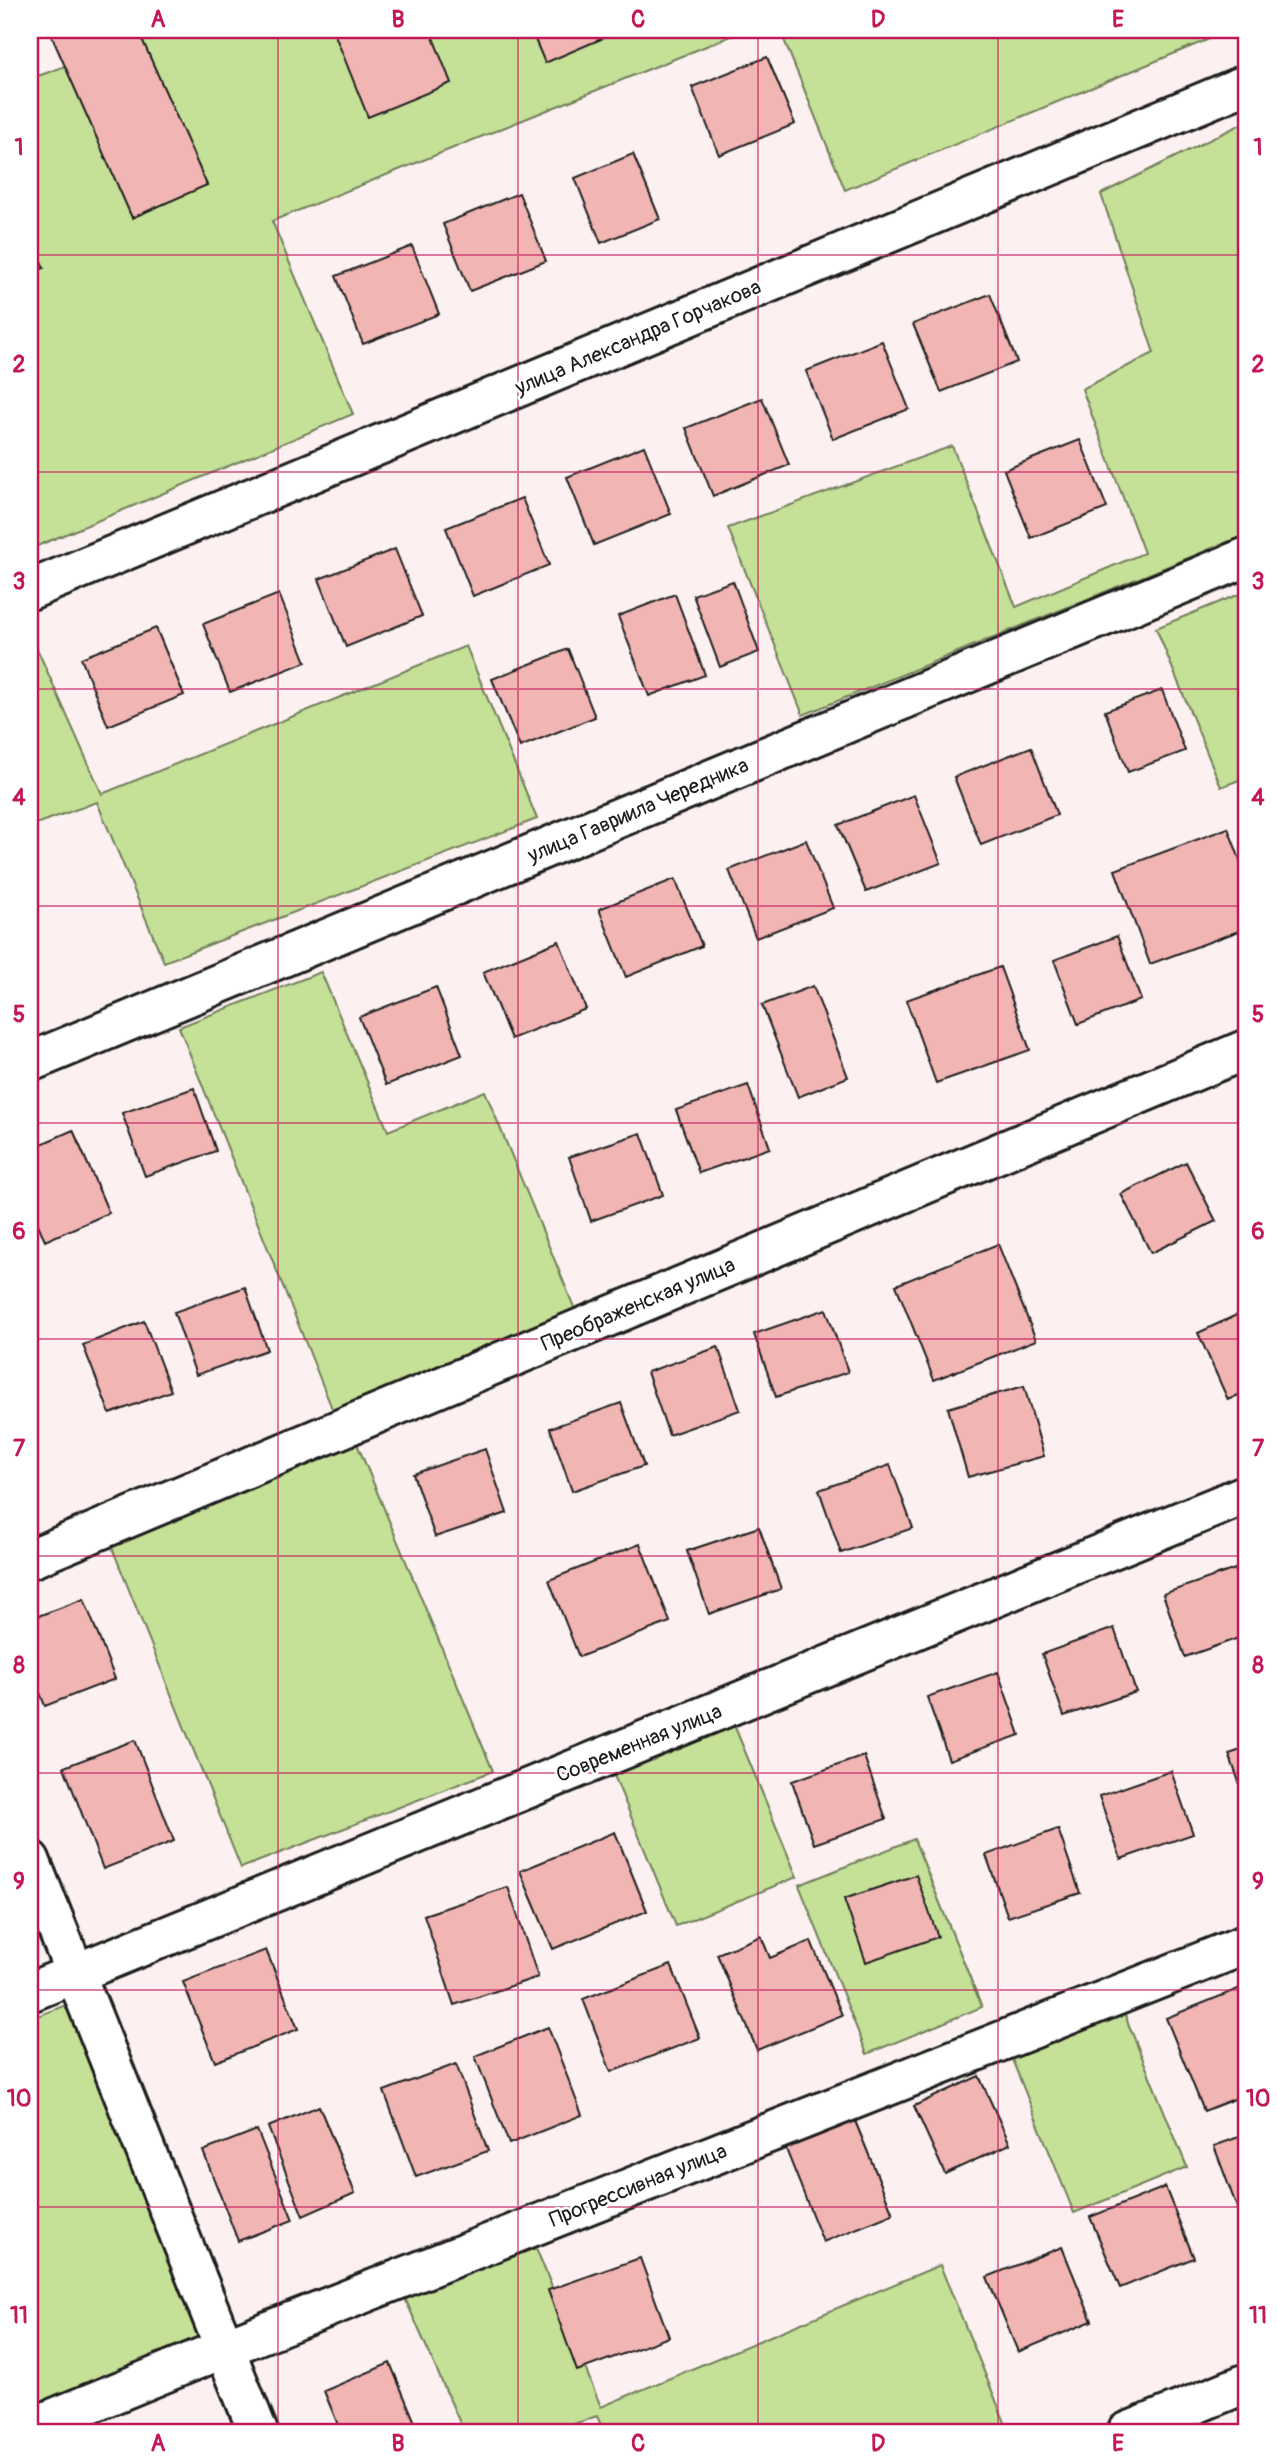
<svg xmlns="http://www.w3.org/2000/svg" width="1277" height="2462" viewBox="0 0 1277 2462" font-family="Pangolin,sans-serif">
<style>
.grass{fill:#c5e097;stroke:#707e5a;stroke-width:2}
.building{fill:#f1b5b3;stroke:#1c1c1c;stroke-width:2}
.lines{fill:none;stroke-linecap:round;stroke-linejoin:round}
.minor-casing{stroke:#1c1c1c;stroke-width:44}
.minor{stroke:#fff;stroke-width:38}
.grid{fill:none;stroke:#c2185b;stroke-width:2;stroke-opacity:0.55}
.labels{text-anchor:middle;stroke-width:5;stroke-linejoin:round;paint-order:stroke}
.street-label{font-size:21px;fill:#1c1c1c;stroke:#fff}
.neatline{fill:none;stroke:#c2185b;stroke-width:2.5}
.grid-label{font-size:23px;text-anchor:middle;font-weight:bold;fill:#c2185b}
</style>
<rect width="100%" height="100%" fill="#fcf0f0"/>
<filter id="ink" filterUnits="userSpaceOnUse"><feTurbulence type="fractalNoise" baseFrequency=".0143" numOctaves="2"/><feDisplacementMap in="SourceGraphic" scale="14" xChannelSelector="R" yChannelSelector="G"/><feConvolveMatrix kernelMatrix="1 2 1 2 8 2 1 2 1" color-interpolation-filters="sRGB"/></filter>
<g filter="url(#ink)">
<path class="grass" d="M162,30H746L272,221L353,414L30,549V79Z
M780,30H1231L845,190Z
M1247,121V534L803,715L728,528L952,446L1016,607L1144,553L1082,389L1154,353L1101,194Z
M1247,591V777L1221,787L1156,628Z
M30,633L102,794L466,646L537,819L164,962L97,802L30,826Z
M321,972L388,1131L485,1091L576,1312L333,1411L179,1027Z
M353,1434L493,1771L241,1868L109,1540Z
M732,1720L797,1877L676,1926L611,1768Z
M914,1839L982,2007L867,2054L799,1885Z
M1117,1996L1187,2167L1074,2213L1005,2042Z
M71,2003L206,2344L30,2407V2019Z
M534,2243L601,2407L940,2265L1009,2432H604L597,2416L551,2432H464L404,2296Z"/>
<path class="building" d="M49,30H138L207,185L132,218Z
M333,30H430L451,83L368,117Z
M531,30H622L545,63Z
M767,57L795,124L719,155L692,87Z
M633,154L660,219L601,243L575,178Z
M519,193L546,261L470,291L443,224Z
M30,236L44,268L30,274Z
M412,246L439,314L363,344L336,276Z
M990,294L1017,362L941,392L913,324Z
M882,341L909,409L833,439L806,371Z
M762,398L789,465L713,496L686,428Z
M1080,440L1107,508L1031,538L1004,470Z
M644,446L671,514L594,545L567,477Z
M522,498L549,565L473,596L446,528Z
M395,549L422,616L346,647L319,579Z
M733,581L759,652L720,667L693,595Z
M279,594L306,662L230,692L203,624Z
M675,594L705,675L649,696L618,616Z
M156,628L184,695L108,726L81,658Z
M568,649L595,717L520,747L492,679Z
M1162,690L1185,751L1128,772L1105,711Z
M1031,747L1057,815L981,845L954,777Z
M914,795L941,863L866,892L838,825Z
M1228,828L1247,878V928L1150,964L1115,870Z
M806,840L833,908L756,938L729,870Z
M675,879L702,946L626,977L599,909Z
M1117,936L1141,1000L1078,1024L1054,960Z
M559,941L586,1009L511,1039L483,972Z
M1000,967L1030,1050L936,1083L906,1000Z
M813,986L848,1077L798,1097L762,1005Z
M436,987L462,1055L386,1085L359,1017Z
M748,1085L770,1148L699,1173L676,1110Z
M194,1088L216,1151L145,1176L122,1113Z
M73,1130L109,1213L45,1241L30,1205V1149Z
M641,1133L663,1195L591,1221L569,1157Z
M1186,1162L1216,1221L1151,1253L1121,1194Z
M998,1244L1036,1340L934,1380L896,1285Z
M245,1287L267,1350L196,1375L174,1312Z
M826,1309L848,1372L776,1397L754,1334Z
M1247,1310V1391L1228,1400L1198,1333Z
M144,1321L171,1391L110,1414L83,1345Z
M718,1347L740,1410L669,1435L647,1372Z
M1024,1386L1044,1456L968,1477L948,1408Z
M621,1403L644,1466L572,1491L550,1428Z
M485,1449L507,1513L435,1537L413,1474Z
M890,1465L913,1528L841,1553L819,1490Z
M759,1527L781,1589L709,1614L687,1551Z
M640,1544L670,1622L579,1657L549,1580Z
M1235,1569L1247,1605V1635L1185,1657L1163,1594Z
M84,1599L115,1679L45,1706L30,1666V1619Z
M1114,1628L1136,1692L1064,1716L1042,1654Z
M998,1672L1020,1735L949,1760L927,1697Z
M135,1740L174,1841L103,1869L64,1767Z
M1247,1748V1804L1229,1754Z
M864,1756L886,1819L814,1844L792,1781Z
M1171,1771L1193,1834L1121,1859L1099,1796Z
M1058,1829L1080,1893L1008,1917L986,1855Z
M615,1832L647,1911L553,1949L520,1871Z
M916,1875L938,1937L866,1962L844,1899Z
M508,1887L538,1977L454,2005L424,1915Z
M761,1936L770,1958L811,1941L842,2015L757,2050L717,1954Z
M266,1950L298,2029L215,2062L183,1982Z
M671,1965L700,2038L611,2072L583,1999Z
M1243,1987L1247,1997V2094L1204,2111L1166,2018Z
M548,2027L582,2115L509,2144L475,2056Z
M456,2064L488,2151L416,2177L384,2091Z
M979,2076L1010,2144L945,2174L914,2106Z
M319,2106L355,2193L303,2216L268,2127Z
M851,2111L893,2214L823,2242L782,2139Z
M257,2130L293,2220L238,2241L203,2151Z
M1247,2134V2219L1242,2221L1214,2146Z
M1165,2187L1194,2258L1120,2288L1090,2217Z
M1062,2247L1092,2321L1018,2352L987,2277Z
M640,2258L669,2337L577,2371L548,2290Z
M390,2363L419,2432H341L324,2391Z"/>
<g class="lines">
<g class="minor-casing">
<path id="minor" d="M30,590L1247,84
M30,1062L1247,557
M30,1559L1247,1049
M30,1860L258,2432
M30,1992L1247,1494
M30,2428L225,2348L1247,1944
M1127,2432L1247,2383"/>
</g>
<use href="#minor" class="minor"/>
</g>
</g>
<path class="grid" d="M278,30V2432M518,30V2432M758,30V2432M998,30V2432M30,255H1247M30,472H1247M30,689H1247M30,906H1247M30,1123H1247M30,1339H1247M30,1556H1247M30,1773H1247M30,1990H1247M30,2207H1247"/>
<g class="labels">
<g class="street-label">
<text transform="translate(638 337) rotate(-23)" y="7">улица Александра Горчакова</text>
<text transform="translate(638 810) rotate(-23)" y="7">улица Гавриила Чередника</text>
<text transform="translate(638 1304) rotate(-23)" y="7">Преображенская улица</text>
<text transform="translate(639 1743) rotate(-22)" y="7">Современная улица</text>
<text transform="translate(638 2185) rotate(-22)" y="7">Прогрессивная улица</text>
</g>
</g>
<rect width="1277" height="2462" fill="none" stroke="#fff" stroke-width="77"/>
<rect x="38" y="38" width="1200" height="2386" class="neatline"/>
<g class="grid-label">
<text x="158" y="27">A</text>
<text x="398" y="27">B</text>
<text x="638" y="27">C</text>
<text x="878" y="27">D</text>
<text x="1118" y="27">E</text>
<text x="19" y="155">1</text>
<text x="1258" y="155">1</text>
<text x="19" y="372">2</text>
<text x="1258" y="372">2</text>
<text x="19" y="589">3</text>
<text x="1258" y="589">3</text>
<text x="19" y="805">4</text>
<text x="1258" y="805">4</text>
<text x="19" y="1022">5</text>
<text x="1258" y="1022">5</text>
<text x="19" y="1239">6</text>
<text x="1258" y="1239">6</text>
<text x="19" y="1456">7</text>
<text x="1258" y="1456">7</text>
<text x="19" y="1673">8</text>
<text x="1258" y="1673">8</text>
<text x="19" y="1889">9</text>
<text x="1258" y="1889">9</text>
<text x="19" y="2106">10</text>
<text x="1258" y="2106">10</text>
<text x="19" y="2323">11</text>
<text x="1258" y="2323">11</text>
<text x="158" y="2451">A</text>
<text x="398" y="2451">B</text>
<text x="638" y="2451">C</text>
<text x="878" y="2451">D</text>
<text x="1118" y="2451">E</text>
</g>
</svg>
